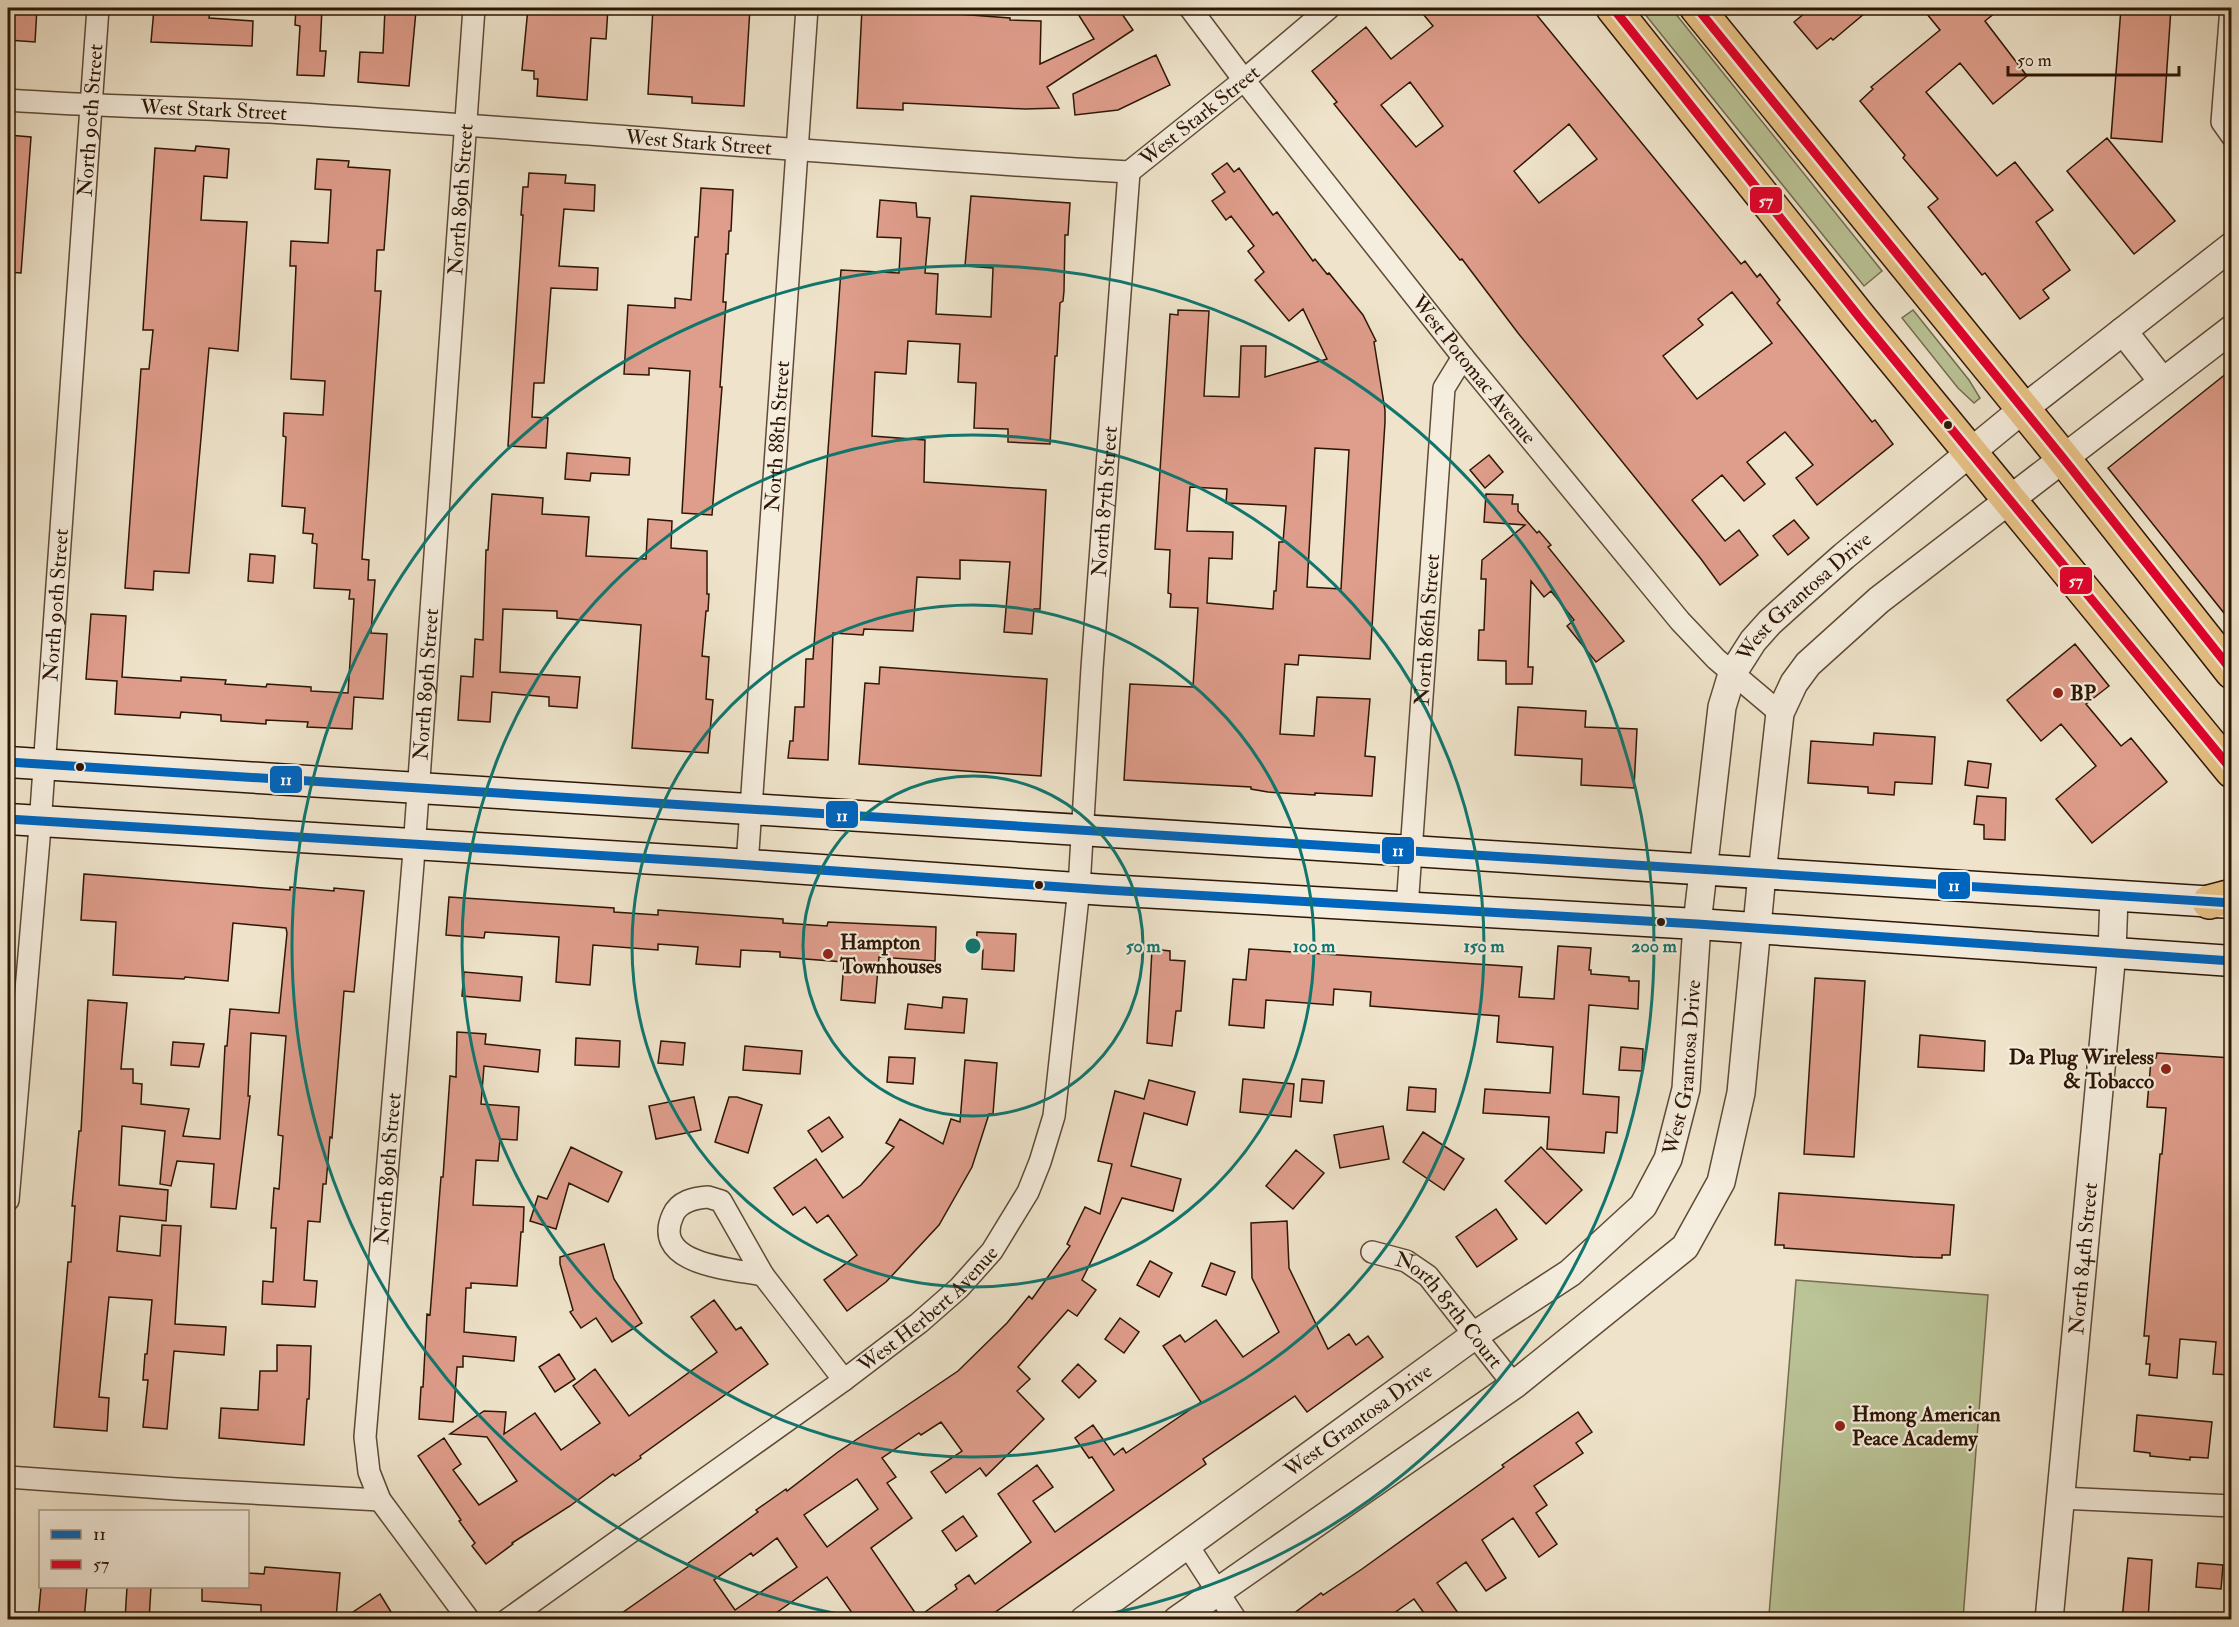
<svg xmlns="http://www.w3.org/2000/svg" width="2239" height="1627" viewBox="0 0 2239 1627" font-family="'IM FELL Double Pica',serif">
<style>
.green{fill:#bac497;stroke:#746d4e;stroke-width:1.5}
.building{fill:#df9d8b;stroke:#2d1604;stroke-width:1.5;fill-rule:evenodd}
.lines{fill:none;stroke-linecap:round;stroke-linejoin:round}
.minor-casing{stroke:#5e4a36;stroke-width:24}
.tertiary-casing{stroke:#5e4a36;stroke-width:30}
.secondary-casing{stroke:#2d1604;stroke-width:33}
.primary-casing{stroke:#2d1604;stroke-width:36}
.minor{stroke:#f5eddd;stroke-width:21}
.tertiary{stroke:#f5eddd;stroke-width:27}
.secondary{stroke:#f5eddd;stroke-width:30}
.primary{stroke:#e8c286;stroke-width:33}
.bus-1-casing{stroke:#f5eddd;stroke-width:14}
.bus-2-casing{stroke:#f5eddd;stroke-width:14}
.bus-1{stroke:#0065bd;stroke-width:9}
.bus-2{stroke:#e4002b;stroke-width:9}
.ring{fill:none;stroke:#0f766e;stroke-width:3}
.bus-dot{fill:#2d1604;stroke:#f5eddd;stroke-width:2}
.poi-dot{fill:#8f2418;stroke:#f5eddd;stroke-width:2}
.labels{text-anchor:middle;stroke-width:4.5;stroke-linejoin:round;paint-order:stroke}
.street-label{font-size:21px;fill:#2d1604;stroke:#f5eddd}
.poi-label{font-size:21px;font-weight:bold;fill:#2d1604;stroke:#f5eddd;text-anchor:start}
.centre{fill:#0f766e;stroke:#f5eddd;stroke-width:3}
.ring-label{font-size:18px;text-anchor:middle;font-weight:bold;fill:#0f766e;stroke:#f5eddd;stroke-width:4.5;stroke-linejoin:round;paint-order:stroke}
.line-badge{stroke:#f5eddd;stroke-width:2}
.badge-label{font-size:16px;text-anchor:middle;font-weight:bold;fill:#fff}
</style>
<rect width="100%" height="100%" fill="#efe4cb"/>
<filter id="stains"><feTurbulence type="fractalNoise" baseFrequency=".00333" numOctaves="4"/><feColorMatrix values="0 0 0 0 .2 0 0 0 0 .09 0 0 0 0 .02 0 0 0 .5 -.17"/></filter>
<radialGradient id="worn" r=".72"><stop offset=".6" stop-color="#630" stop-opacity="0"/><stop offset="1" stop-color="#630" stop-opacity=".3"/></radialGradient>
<path class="green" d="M1640,8H1671L1882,271L1864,286Z
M1913,310L1969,380L1980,398L1974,403L1958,388L1902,318Z
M1796,1280L1988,1295L1963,1619L1831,1620L1769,1615Z"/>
<path class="building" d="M8,8H37L35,42L8,40Z
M296,8H322L320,51H326L324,76L297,75L300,26L295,25Z
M528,8H608L606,39L591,38L587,100L537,96L538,79H534V71L522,70Z
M653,8H750L744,106L692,103V97L648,94Z
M862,8H959L958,14L1010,18V20L1041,21L1040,64L1094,39L1078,14L1088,8H1118L1133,30L1047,87L1059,108L1025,109L903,103V110L857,108Z
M1418,8H1531L1741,264L1745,261L1757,277L1760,274L1780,300L1777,303L1872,422L1875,420L1893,444L1817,505L1796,478L1813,465L1785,432L1747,462L1765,484L1744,501L1722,475L1692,500L1725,541L1739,530L1758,555L1720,585L1701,559L1518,333L1462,259L1460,260L1334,104L1337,102L1312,71L1366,27L1391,59L1433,26ZM1410,82L1443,126L1416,147L1381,105ZM1569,124L1597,159L1539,203L1514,171ZM1732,292L1772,343L1697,399L1663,356L1703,325L1698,319Z
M1811,8H1871L1833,40L1831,38L1817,49L1794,22Z
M1922,8H2001L1985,21L2027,76L1993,104L1960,63L1926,92L1997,176L2015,162L2053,210L2036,222L2070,270L2043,290L2049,298L2020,319L1985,273L1982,275L1928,207L1938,199L1903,158L1905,155L1860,101L1873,89L1871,87L1940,30Z
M2121,8H2171L2162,142L2111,138Z
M154,9L210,12L209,18L253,21L252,46L151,42Z
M385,9L416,11L409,86L358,82L360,52L383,53Z
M1156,55L1170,85L1118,110L1075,115L1073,94Z
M8,135L31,137L21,273L8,272Z
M2107,138L2175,221L2134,254L2067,171Z
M196,146L229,149L227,178L204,176L201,220L247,222L238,351L209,348L189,573L154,571L153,590L125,588L141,369H149L153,330H143L155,148L195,151Z
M317,159L349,161L348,167L390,170L384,250H377L375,291H381L362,559L369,560L368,580H375L371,633L387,634L383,699L354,697L352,729L307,727L308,722L266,720V724L221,721V715L181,712L180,718L115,714L117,681L86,679L91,614L126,616L122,677L181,681V677L226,680L225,684L266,687L267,684L311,687V691L348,693L354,599H349L350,590L314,588L317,544L312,543L313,534L303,533L305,508L282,506L286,437L283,436L284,413L323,415L325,381L291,379L296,266H290L291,241L328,243L331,190L315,189Z
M1227,163L1234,172L1239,168L1273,215L1277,212L1313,261L1315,259L1327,274L1329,273L1363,315L1376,341L1374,342L1385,410V422L1370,659L1299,655L1298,665L1285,664L1280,734L1314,736L1317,697L1370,699L1365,756L1375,757L1372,796L1315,793V795L1268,792L1251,789V787L1124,780L1130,684L1193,687L1198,608L1170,607L1171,594L1168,593L1170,550L1155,549L1170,314L1178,315V310L1209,311L1204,396L1239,397L1241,346H1266L1265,377L1327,359L1303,309L1289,321L1255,280L1264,272L1248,251L1254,246L1231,216L1226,220L1212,201L1225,192L1212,174ZM1315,448L1349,450L1341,589L1307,587ZM1190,487L1227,489L1226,503L1286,506L1283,542H1279L1276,591H1274L1273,609L1207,603L1209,558L1232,559L1233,532L1187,531Z
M529,173L566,175L565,183L595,185L594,211L564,209L559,266L598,268L597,290L551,288L544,383H534L532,417L548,418L546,448L508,446L523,215H521L523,187H528Z
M701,188L733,190L731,231H729L728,254H726L723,302H726L720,387H722L712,515L682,513L690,371L649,368V375L624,374L628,305L675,308V298L691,300L695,237H698Z
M971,196L1070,203L1068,235H1065L1064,291L1063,301L1060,303L1057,356H1055L1050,444L1008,442V429L974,428L976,383L958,382L960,344L908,341L906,374L875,372L872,436L925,440L924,482L1046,490L1040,609H1034L1032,634L1004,632L1010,562L960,560V579L917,577L913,631L864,629L863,635L833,633L828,760L788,758L790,741H793L795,707H804L806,659H813L841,270L899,273L901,238L877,237L880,200L916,203L917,217L930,218L925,273L938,274L936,314L991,317L993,268L965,266Z
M2232,369V623L2108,468Z
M567,453L630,458L629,475L591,473L590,481L565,479Z
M1489,455L1503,472L1485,488L1470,470Z
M492,494L543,498L542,514L589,517L586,556L646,559L648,519L672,521L671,548L707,551V594H709L708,611H706L702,656L709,657L706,699L713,700L708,753L632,748L641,625L557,618V611L503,609L500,672L580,677L577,708L549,706V697L492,692L490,722L458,720L461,676L473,677L475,639L483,640L486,550H488Z
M1486,494L1513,495L1512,504H1518V511L1537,533L1539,531L1551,545L1548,547L1624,641L1596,662L1567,626L1574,620L1551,591L1544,597L1531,581L1528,667H1533L1532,684H1506V661L1478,660L1479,630H1484L1486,579H1481L1482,560L1525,525L1484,522Z
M1794,520L1809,538L1788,555L1773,536Z
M250,554L275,556L273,583L248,581Z
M2075,644L2109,686L2086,704L2121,746L2131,738L2167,782L2092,843L2056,799L2096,766L2061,724L2041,741L2007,700Z
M880,667L1047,679L1041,776L859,764L865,683L879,684Z
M1518,707L1586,711L1585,727L1637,729L1634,788L1581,785L1582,759L1515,755Z
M1874,733L1935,737L1932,784L1895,782L1894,795L1868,793V787L1808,783L1811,741L1873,745Z
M1968,761L1991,764L1988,788L1965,785Z
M1977,796L2006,798L2005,840L1984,839V825L1974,824Z
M84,874L290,890V887L334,891V888L364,891L354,992L344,991L332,1138L330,1137L326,1184H323L320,1222L308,1221L304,1280L317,1281L315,1307L262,1304L263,1281L273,1282L276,1228H271L274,1188L279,1189L283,1136L278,1135L286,1036L251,1033L248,1096H250L236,1209L211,1207L214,1164L177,1161L171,1186L160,1184L165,1131L122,1126L119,1185L168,1190L166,1221L120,1216L117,1251L160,1256L162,1225L181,1226L175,1324L226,1327L224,1355L174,1351L167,1429L143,1427L148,1380H143L145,1354H147L152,1300L109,1297L99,1397L109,1398L107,1431L54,1427L68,1262H71L75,1206H72L79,1131H81L88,1000L127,1003L121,1069H133V1083L142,1084L141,1104L189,1109L183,1136L220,1139L225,1046H227L230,1009L279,1013L287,933L286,928L233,923L228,981L185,977L184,979L113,975L116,922L81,920Z
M449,897L614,908V912L658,915V910L783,919V923L827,926L828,922L936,927L935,961L879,957L875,1003L841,1000L844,962L780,957V952L741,950L740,967L696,964L698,947L658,944V950L593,945L590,985L556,982L559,937L485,932L484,938L446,935Z
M977,932L1016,934L1014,971L982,969L983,950L976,949Z
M1558,946L1591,948L1589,970H1591V974L1629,977V981H1639L1638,1009L1589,1005L1583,1094L1619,1097L1617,1133L1606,1132L1604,1153L1547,1149L1549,1117L1483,1113L1485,1089L1550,1093L1553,1047L1497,1042L1499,1016L1370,1006L1371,992L1334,989L1333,1005L1266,1000L1264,1028L1229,1025L1233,979L1246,980L1249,949L1522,967L1519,997L1554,999Z
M1152,949L1170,951V960L1185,961L1181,1011H1176L1172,1046L1147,1043Z
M464,972L522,977L520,1001L462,996Z
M1815,978L1865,981L1854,1157L1804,1154Z
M943,997L967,999L964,1033L905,1029L908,1004L942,1008Z
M457,1032L486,1034L485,1044L540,1050L538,1072L484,1066L481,1104L519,1107L517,1140L500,1139L498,1161L476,1160L473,1205L524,1207L523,1232H521L517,1286L471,1283V1288H466L464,1332L516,1337L514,1361L463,1356V1367H457L453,1422L419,1419L421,1387H423L427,1314L430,1315L441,1177H443L450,1076L456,1077Z
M1920,1035L1985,1041L1984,1071L1918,1067Z
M576,1038L620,1041L619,1067L575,1065Z
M661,1041L685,1043L683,1065L658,1063Z
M173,1042L204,1044L199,1067L171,1065Z
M745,1046L802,1051L800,1074L743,1070Z
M1621,1047L1643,1049L1642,1071L1619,1070Z
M2157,1053L2232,1058V1375L2213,1374L2216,1342L2180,1339L2177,1378L2149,1375L2150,1364H2146L2149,1336H2144L2160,1154H2162L2166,1108L2147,1107L2151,1060L2156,1058Z
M889,1057L915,1058L913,1084L887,1082Z
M965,1060L997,1063L993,1114H989L972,1167L939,1225L886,1282L847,1311L824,1280L857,1255L828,1215L817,1223L805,1207L793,1215L774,1188L816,1159L843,1198L861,1185L894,1147L886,1143L900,1119L943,1144L951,1119L960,1122Z
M1243,1079L1294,1084L1291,1117L1240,1112Z
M1302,1079L1324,1081L1322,1103L1300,1101Z
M1149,1080L1195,1092L1187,1125L1144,1113L1131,1166L1181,1179L1173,1211L1122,1198L1082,1280L1096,1290L1077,1316L1068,1310L1018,1367L1030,1379L1017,1391L1044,1419L986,1476L980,1468L946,1493L931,1472L962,1451L941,1422L921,1435L919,1433L882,1458L896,1477L887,1483L912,1518L871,1548L918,1617L957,1589L955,1585L969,1575L975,1584L1031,1542L998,1494L1037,1465L1053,1487L1033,1501L1055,1532L1114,1490L1092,1457L1089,1458L1075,1438L1093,1425L1114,1455L1123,1448L1126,1453L1201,1402L1163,1346L1180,1335L1185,1342L1216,1320L1243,1357L1279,1332L1252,1278L1251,1223L1287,1221L1289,1268L1328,1349L1349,1334L1356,1345L1368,1336L1383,1357L1307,1412L1295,1396L1203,1459L1206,1464L984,1620H857L827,1577L766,1620H612L689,1566L687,1564L758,1512L756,1510L786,1489L787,1491L838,1452L958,1371L1007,1323L1029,1296L1032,1299L1070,1246L1067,1244L1085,1207L1100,1214L1112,1164L1098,1161L1115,1091L1144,1099ZM857,1479L878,1509L827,1547L804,1515ZM777,1538L797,1567L735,1610L714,1580L751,1553L753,1556Z
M1409,1087L1436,1089L1435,1112L1407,1110Z
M694,1097L701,1130L656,1139L649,1106Z
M729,1097H737L762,1105L748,1153L715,1142Z
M829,1117L843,1137L822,1152L808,1131Z
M1383,1126L1389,1159L1340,1168L1334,1135Z
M1423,1132L1464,1159L1444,1190L1403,1162Z
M571,1147L622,1172L608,1202L569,1183L556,1229L530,1221L538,1196L547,1199Z
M1541,1147L1582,1190L1546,1224L1505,1181Z
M1296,1150L1324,1173L1293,1209L1266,1186Z
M1779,1193L1954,1205L1950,1255H1942V1258L1913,1257L1784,1248V1245H1775Z
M1496,1209L1517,1239L1477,1267L1456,1237Z
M604,1244L614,1279L642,1323L612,1342L596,1318L581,1328L570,1312L573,1310L560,1264V1257Z
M1150,1261L1172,1273L1159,1297L1137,1285Z
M1211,1263L1235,1272L1226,1295L1202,1286Z
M714,1300L736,1330L741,1327L768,1364L640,1456L641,1458L615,1476L613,1474L570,1506L512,1543L513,1544L486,1564L472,1546L475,1543L459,1521L461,1520L418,1456L444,1438L461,1464L453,1470L479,1505L517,1481L487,1437L450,1434L484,1411L506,1412L504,1434L535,1413L561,1450L600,1423L573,1386L595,1369L629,1416L717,1352L691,1317Z
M1120,1318L1139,1332L1124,1353L1105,1339Z
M277,1345L311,1346L309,1399H307L304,1445L219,1438L221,1408L258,1410L260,1371H277Z
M559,1354L575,1379L555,1392L539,1367Z
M1078,1364L1096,1381L1079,1398L1062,1381Z
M1578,1412L1592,1432L1576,1443L1583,1453L1534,1486L1547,1505L1536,1513L1557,1544L1539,1557L1513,1518L1482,1540L1506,1578L1486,1591L1466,1562L1437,1583L1463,1620H1429L1414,1599L1384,1620H1285L1321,1593L1323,1595L1362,1569L1504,1467L1502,1465Z
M2137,1415L2212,1422L2208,1458L2190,1457V1460L2150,1456V1453L2134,1451Z
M963,1516L977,1536L956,1551L942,1531Z
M2128,1558L2152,1560L2148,1620H2122Z
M2198,1563L2223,1565L2221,1589L2196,1587Z
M265,1567L340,1573L336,1618L261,1613V1605L202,1601V1587H248V1573L264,1574Z
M41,1587H87L84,1620H38Z
M127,1587H151L149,1620H125Z
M380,1594L396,1620H341Z"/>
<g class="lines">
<g class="minor-casing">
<g id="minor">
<path id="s1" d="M1190,8L1244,80L1463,357L1680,621L1716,659L1780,713"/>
<path d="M2231,8L2222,122L2232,136"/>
<path id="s2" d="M8,100C100,107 192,107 284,113C566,130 847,156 1129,172L1244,80L1329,8"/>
<path id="s3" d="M747,865L807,8"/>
<path id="s4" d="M1407,908L1444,388L1463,357"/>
<path d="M708,1197L721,1201L763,1275C733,1269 650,1265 673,1215C679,1201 694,1198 708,1197Z"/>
<path id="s5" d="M8,1200L39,839L98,8"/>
<path id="s6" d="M1372,1252L1406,1261L1428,1276L1514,1385"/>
<path d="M763,1275L844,1380"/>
<path d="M8,1477L177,1489L380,1500"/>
<path d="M2060,1498L2232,1506"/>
<path d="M1188,1546L1236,1620"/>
<path id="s7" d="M469,1620L380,1500L369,1472L365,1437L413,863L474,8"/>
<path id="s8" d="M507,1620L844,1380L919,1323L959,1288L992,1251L1028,1192L1040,1162L1054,1116L1079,888L1092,668L1129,172"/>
</g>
</g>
<g class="tertiary-casing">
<g id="tertiary">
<path d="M2123,331L2163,382"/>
<path id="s9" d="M1084,1620L1475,1335L1570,1273L1643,1206L1668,1159L1686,1089L1697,924L1722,707L1732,674L1753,641L1770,622L1800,595L1844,556L2022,410L2232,246"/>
<path d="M1177,1620L1514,1385L1685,1247L1721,1182L1741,1093L1762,874L1780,713L1794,683L1808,664L1879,600L2232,329"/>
<path id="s10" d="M2049,1620L2112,952L2114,897"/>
</g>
</g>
<g class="secondary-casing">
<path id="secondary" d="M8,762L2232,903
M8,819L721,863L1105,890L1697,924L2232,961"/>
</g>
<g class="primary-casing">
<path id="primary" d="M1613,8L1860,318L2232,771
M1697,8L2063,458L2232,672
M2209,902L2232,896"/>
</g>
<use href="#minor" class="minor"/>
<use href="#tertiary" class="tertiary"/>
<use href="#secondary" class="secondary"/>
<use href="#primary" class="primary"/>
<g class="bus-1-casing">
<path id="bus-1" d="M8,762L2232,903
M8,819L721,863L1105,890L1697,924L2232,961"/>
</g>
<g class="bus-2-casing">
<path id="bus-2" d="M1613,8L1860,318L2232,770
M1697,8L2063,458L2232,671"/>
</g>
<use href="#bus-1" class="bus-1"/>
<use href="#bus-2" class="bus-2"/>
</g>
<g class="ring">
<circle cx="973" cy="946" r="170"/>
<circle cx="973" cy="946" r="341"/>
<circle cx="973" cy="946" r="511"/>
<path d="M866 1619A681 681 0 1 1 1080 1619"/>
</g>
<g class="bus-dot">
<circle cx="1948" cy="425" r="5"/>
<circle cx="80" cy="767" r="5"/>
<circle cx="1039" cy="885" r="5"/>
<circle cx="1661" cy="922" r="5"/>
</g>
<g class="poi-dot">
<circle cx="2058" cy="693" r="6"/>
<circle cx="828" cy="954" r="6"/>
<circle cx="2166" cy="1069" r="6"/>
<circle cx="1840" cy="1426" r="6"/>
</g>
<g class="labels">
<g class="street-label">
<text dy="7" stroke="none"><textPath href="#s2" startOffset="206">West Stark Street</textPath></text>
<text dy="7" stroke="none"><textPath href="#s2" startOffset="1214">West Stark Street</textPath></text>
<text dy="7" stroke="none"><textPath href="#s5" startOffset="1083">North 90th Street</textPath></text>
<text dy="7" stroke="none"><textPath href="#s2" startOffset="692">West Stark Street</textPath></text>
<text dy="7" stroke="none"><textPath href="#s7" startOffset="1456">North 89th Street</textPath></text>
<text dy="7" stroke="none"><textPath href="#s1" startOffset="460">West Potomac Avenue</textPath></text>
<text dy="7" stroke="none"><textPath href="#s3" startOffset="430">North 88th Street</textPath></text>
<text dy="7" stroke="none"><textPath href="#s8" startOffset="1377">North 87th Street</textPath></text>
<text dy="7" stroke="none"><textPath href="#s9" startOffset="1347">West Grantosa Drive</textPath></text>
<text dy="7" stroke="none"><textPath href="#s5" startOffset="597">North 90th Street</textPath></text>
<text dy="7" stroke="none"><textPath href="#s4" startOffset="279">North 86th Street</textPath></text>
<text dy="7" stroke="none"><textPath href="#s7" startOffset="970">North 89th Street</textPath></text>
<text dy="7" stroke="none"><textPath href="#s9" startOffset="843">West Grantosa Drive</textPath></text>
<text dy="7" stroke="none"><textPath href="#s7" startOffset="484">North 89th Street</textPath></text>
<text dy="7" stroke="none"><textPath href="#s10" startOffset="363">North 84th Street</textPath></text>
<text dy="7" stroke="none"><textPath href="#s8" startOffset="524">West Herbert Avenue</textPath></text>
<text dy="7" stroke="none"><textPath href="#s6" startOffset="100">North 85th Court</textPath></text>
<text dy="7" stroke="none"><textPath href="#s9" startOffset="339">West Grantosa Drive</textPath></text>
</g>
<g class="poi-label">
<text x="2070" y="700">BP</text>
<text x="840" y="949">Hampton<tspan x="840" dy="24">Townhouses</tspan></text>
<text x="2154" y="1064" text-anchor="end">Da Plug Wireless<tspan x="2154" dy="24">&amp; Tobacco</tspan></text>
<text x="1852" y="1421">Hmong American<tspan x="1852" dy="24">Peace Academy</tspan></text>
</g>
</g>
<circle cx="973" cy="946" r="9" class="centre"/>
<g class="ring-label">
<text x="1143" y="952">50 m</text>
<text x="1314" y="952">100 m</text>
<text x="1484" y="952">150 m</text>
<text x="1654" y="952">200 m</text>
</g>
<g class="line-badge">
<rect x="1749" y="186" width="34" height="28" rx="6" fill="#e4002b"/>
<rect x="2059" y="566" width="34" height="29" rx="6" fill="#e4002b"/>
<rect x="269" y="765" width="34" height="29" rx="6" fill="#0065bd"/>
<rect x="825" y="800" width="34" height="29" rx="6" fill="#0065bd"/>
<rect x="1381" y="836" width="34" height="29" rx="6" fill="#0065bd"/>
<rect x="1937" y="871" width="34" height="29" rx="6" fill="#0065bd"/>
</g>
<g class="badge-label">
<text x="1766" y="206">57</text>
<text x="2076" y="586">57</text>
<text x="286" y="785">11</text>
<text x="842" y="821">11</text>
<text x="1398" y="856">11</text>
<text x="1954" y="891">11</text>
</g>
<rect width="2239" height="1627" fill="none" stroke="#efe4cb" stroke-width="30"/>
<rect x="9" y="9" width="2221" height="1609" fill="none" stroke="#2d1604" stroke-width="3"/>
<rect x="15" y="15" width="2209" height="1597" fill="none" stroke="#2d1604" stroke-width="1.5"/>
<rect x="39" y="1510" width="210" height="78" fill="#f5eddd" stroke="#a59786" stroke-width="1.5"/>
<rect x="51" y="1530" width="30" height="9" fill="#0065bd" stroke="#a59786" stroke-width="1.5"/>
<text x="93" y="1540" font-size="18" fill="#2d1604">11</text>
<rect x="51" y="1560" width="30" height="9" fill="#e4002b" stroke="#a59786" stroke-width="1.5"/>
<text x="93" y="1570" font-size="18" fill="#2d1604">57</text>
<path d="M2008 66v9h171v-9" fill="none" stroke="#2d1604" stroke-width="3"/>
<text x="2017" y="66" font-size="18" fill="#2d1604" stroke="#f5eddd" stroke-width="4.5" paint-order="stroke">50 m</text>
<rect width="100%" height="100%" filter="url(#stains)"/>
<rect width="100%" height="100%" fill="url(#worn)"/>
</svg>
